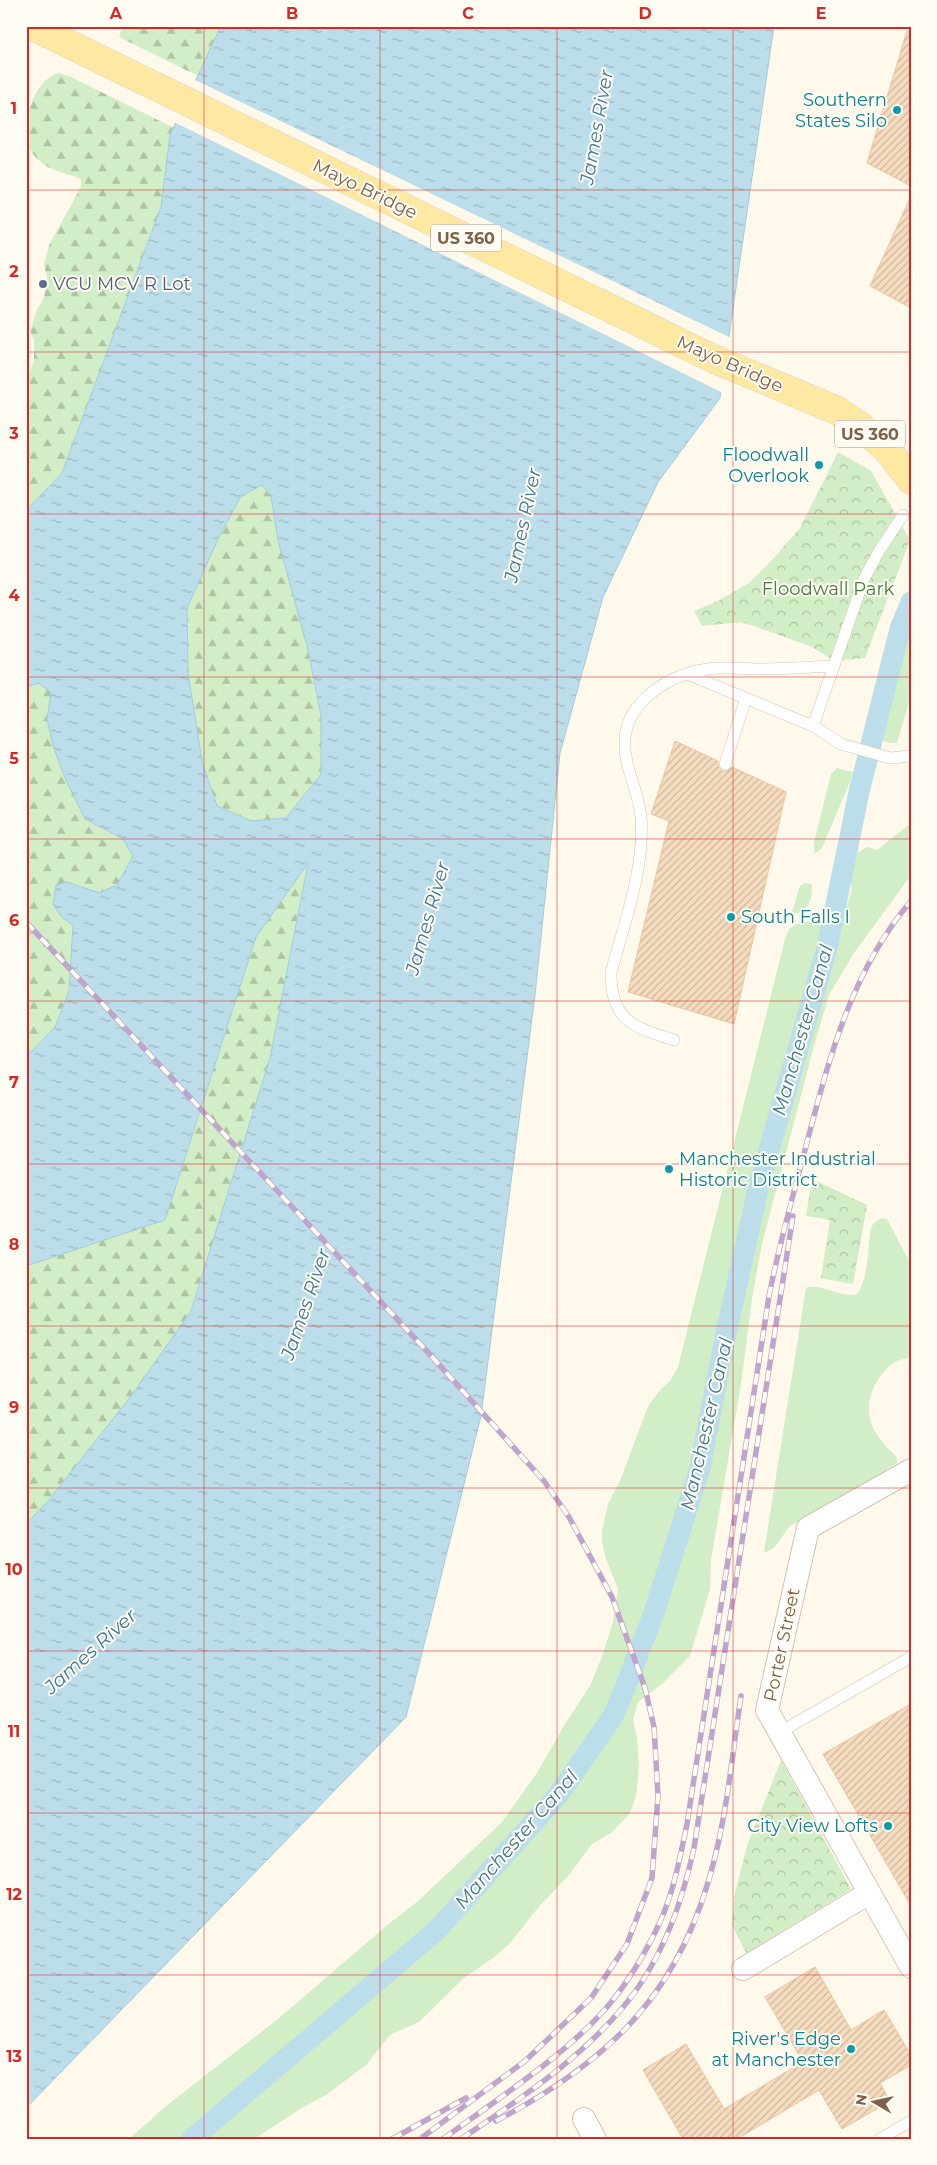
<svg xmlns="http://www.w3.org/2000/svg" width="937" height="2165" viewBox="0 0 937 2165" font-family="Montserrat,sans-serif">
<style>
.grass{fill:#d1eec6}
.forest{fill:url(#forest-firs)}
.park{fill:url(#park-crowns)}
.water{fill:url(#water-ripples);stroke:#a1ccde;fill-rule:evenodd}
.pier{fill:#fef9ea}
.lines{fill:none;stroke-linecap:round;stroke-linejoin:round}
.canal{stroke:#bcdeeb;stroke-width:21}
.building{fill:url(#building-hatch);stroke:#ebc59e}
.lane-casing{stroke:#d3c3ae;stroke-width:12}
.street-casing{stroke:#d3c3ae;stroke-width:24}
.primary-casing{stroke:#ddd6d0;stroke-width:29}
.lane{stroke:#fff;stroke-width:11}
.street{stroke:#fff;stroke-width:22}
.primary{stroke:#ffe8a1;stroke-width:28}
.rail-casing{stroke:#bfa5cb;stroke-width:5.5}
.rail{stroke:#fffcf3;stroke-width:4;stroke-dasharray:11;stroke-linecap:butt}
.grid{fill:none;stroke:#d62828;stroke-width:1;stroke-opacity:0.55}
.culture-dot{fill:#0f9aa8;stroke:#fffcf3;stroke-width:2}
.service-dot{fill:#5c6f8a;stroke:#fffcf3;stroke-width:2}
.labels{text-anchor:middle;stroke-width:4;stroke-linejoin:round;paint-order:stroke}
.shield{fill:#fffcf3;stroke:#a4917d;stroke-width:1}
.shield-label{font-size:16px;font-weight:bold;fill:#7d634a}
.culture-label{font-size:18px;fill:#0d838f;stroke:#fffcf3;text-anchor:end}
.street-label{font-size:18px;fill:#7d634a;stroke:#fffcf3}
.service-label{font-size:18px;fill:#4e5e75;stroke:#fffcf3;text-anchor:start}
.park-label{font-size:18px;fill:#477d3d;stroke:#fffcf3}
.water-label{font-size:19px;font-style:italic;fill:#417a92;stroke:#fffcf3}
.neatline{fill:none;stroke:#d62828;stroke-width:2}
.grid-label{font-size:16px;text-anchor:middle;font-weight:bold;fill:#d62828}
</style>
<defs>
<pattern id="forest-firs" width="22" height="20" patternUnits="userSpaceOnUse" patternTransform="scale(1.25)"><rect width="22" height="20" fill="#d1eec6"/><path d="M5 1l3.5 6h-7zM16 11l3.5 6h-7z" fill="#afc4a3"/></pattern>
<pattern id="park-crowns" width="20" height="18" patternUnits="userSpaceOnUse" patternTransform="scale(1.25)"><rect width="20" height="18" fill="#d1eec6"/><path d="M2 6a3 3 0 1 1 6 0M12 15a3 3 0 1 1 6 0" fill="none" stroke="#afc4a3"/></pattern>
<pattern id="water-ripples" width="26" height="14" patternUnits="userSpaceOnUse" patternTransform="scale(1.25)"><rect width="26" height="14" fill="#bcdeeb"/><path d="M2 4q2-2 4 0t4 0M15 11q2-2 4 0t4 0" fill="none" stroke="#9eb8c0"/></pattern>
<pattern id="building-hatch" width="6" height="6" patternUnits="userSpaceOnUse" patternTransform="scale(1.25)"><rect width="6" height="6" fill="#f6dcbf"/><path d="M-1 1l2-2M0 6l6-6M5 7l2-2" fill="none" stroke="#ccb69d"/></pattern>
</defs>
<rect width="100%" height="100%" fill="#fef9ea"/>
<path class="grass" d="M911,612V696L897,743H890L878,739L888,696L901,665L904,637Z
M837,768L853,772L851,779L822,848L814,854V843L831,774Z
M911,823V875L854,953L829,995L814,1046L762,1244L753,1292L741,1384L711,1560L710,1589L690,1656L663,1683L638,1702L633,1720L637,1738L639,1766L636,1796L630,1813L611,1833L592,1844L569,1875L536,1910L511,1942L496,1956L465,1977L419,2022L390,2035L366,2065L326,2095L300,2109L254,2139H129L166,2106L278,2019L386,1926L417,1902L501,1823L537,1773L565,1724L591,1684L603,1654L613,1622L618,1589L606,1559L602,1542V1531L608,1504L621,1478L648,1406L660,1390L670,1381L678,1367L785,939L789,929L797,924L845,913L852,889L849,870L851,857L867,847L877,850Z
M805,883L811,884C815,896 806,917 792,912L800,886Z
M882,1218L887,1219L911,1265V1357C905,1359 897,1360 892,1364C873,1379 862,1407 874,1430C880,1440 889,1450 897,1457V1463L888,1468L880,1477L790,1526C782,1535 775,1552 764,1552L806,1288C822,1282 838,1298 857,1294C870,1276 867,1247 871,1227L876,1221Z"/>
<path class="forest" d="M123,26H221L198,76L119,37Z
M59,73L71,77L174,128L170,135L161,207L62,473L26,511V380L34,361V341L30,331L37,310L44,297L47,277L44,264L49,245L81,187V179C61,171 48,172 33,154C16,134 33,78 59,73Z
M263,485L271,496L278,540L308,650L321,715V774L286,818L252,821L217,806L202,761L188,673L187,608L218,539L241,496Z
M39,683L52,693L47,719L53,746L65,778L85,819L123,839L133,856L117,885L60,915L73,926L69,991L55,1027L26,1057V687Z
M308,861L270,1058L191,1311L135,1391L48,1501L26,1524V1266L165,1220L256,937Z"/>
<path class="park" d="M838,452L871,471L910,540L865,658L835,661L810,646L742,622L702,626L694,611L718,601L749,583L772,560L800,528Z
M812,1179L867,1205L853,1284L821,1278L830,1220L806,1216Z
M781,1760L851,1889L746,1953L732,1925L735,1893L747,1846Z"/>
<path class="water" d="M221,26H774L720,398L658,482L603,597L560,753L535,995L481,1416L406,1717L26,2108V1524L48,1501L135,1391L191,1311L270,1058L308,863L256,937L165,1220L26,1266V1057L55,1027L69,991L73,926L60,915L53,904L56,885L67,882L99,893L117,885L133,856L123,839L85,819L65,778L53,746L47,719L51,693L39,683L26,687V511L62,473L161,207L170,135ZM262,485L271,496L278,540L308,650L321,715V774L286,818L252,821L217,806L202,761L188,673L187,608L218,539L241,496Z"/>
<path class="pier" d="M193,79L731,338L723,393L174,122Z"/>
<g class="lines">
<path class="canal" d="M192,2139L437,1930L559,1794L614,1715L653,1616L700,1468L725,1338L759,1185L827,948L859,792L900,629L911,602"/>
</g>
<path class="building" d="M907,31L911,32V186L867,163Z
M911,196V308L870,286Z
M675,741L718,761V766L722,771H727L732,767L786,792L734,1024L628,992L669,821L651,814Z
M911,1704V1906L823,1754Z
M815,1967L851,2030L884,2010L911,2055V2065L880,2083L890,2101L842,2129L819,2090L737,2139H683L643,2070L686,2044L724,2109L803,2062L765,1997Z"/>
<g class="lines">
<g class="lane-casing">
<path id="lane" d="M687,674L813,726L841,744L890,758L911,756
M813,726L864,579L879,551L903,515
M725,764L746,698
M674,1040C633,1027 611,1021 611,973C624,923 645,870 641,817C639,792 623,765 625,740C626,706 660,682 689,673C710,666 736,668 757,669C783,669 808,667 833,666
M780,1732L911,1657
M880,2139L911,2121"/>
</g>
<g class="street-casing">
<path id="street" d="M911,1470L808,1528L767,1710L911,1967
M743,1969L869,1893
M584,2119L595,2139"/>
</g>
<g class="primary-casing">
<path id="primary" d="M32,26L714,359L836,410L860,426L887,449L911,480"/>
</g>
<use href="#lane" class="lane"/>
<use href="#street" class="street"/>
<use href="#primary" class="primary"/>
<g class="rail-casing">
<path id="rail" d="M26,922L424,1348L544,1481L569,1517L612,1597L645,1688L654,1727L658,1796L652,1878L627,1944L591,1998L525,2061L420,2139
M496,2121C614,2059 683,1989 715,1857C728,1805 733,1749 741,1696
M392,2139L466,2098
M443,2139C496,2100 566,2055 608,2006C629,1981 646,1952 660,1922C674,1891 680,1857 687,1824L769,1296C779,1245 793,1196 806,1146C829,1059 851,971 911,901
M461,2139C523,2097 593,2051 637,1989C667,1946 683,1898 694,1848L793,1216"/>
</g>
<use href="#rail" class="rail"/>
</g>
<path class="grid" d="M204,26V2139M380,26V2139M557,26V2139M733,26V2139M26,190H911M26,352H911M26,514H911M26,677H911M26,839H911M26,1001H911M26,1164H911M26,1326H911M26,1488H911M26,1651H911M26,1813H911M26,1975H911"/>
<g class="culture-dot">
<circle cx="897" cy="110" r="5"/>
<circle cx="819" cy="465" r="5"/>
<circle cx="731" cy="917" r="5"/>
<circle cx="669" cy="1169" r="5"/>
<circle cx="888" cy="1826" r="5"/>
<circle cx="851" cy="2049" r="5"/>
</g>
<circle class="service-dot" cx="43" cy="284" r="5"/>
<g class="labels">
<g class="shield">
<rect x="431" y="224.5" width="70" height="27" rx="4"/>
<rect x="835" y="420.5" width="70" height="27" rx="4"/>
</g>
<g class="shield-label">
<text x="466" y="244">US 360</text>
<text x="870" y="440">US 360</text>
</g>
<g class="culture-label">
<text x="887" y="106">Southern<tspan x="887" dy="21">States Silo</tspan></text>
<text x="809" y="461">Floodwall<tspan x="809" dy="21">Overlook</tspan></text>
<text x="741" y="923" text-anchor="start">South Falls I</text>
<text x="679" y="1165" text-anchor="start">Manchester Industrial<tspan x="679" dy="21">Historic District</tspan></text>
<text x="878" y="1832">City View Lofts</text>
<text x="841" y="2045">River's Edge<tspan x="841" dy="21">at Manchester</tspan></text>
</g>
<g class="street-label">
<text transform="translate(365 189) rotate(26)" y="6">Mayo Bridge</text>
<text transform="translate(730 364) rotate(24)" y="6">Mayo Bridge</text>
<text transform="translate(782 1645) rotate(-78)" y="6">Porter Street</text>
</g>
<g class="service-label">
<text x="53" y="290">VCU MCV R Lot</text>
</g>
<g class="park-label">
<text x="828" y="595">Floodwall Park</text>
</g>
<g class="water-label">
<text transform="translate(596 127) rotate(-80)" y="7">James River</text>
<text transform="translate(522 525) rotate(-78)" y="7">James River</text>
<text transform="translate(427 918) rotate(-74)" y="7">James River</text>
<text transform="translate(802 1030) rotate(-74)" y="7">Manchester Canal</text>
<text transform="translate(305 1304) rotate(-71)" y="7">James River</text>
<text transform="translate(706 1424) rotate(-77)" y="7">Manchester Canal</text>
<text transform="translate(90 1651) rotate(-42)" y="7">James River</text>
<text transform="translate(516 1839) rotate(-49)" y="7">Manchester Canal</text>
</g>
</g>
<rect width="937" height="2165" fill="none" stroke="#fffcf3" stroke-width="55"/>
<g transform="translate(874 2102) rotate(279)" stroke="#fffcf3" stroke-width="4" paint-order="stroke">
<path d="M0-4L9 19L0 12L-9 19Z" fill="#7d634a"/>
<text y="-8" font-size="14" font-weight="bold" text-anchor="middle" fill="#7d634a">N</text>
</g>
<rect x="28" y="28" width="882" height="2110" class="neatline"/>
<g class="grid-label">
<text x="116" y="19">A</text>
<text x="292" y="19">B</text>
<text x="468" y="19">C</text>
<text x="645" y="19">D</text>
<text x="821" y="19">E</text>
<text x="14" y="114">1</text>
<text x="14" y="277">2</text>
<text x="14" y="439">3</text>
<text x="14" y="601">4</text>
<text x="14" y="764">5</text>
<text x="14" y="926">6</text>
<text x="14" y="1088">7</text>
<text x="14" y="1250">8</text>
<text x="14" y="1413">9</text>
<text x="14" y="1575">10</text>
<text x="14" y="1737">11</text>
<text x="14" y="1900">12</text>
<text x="14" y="2062">13</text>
</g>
</svg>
